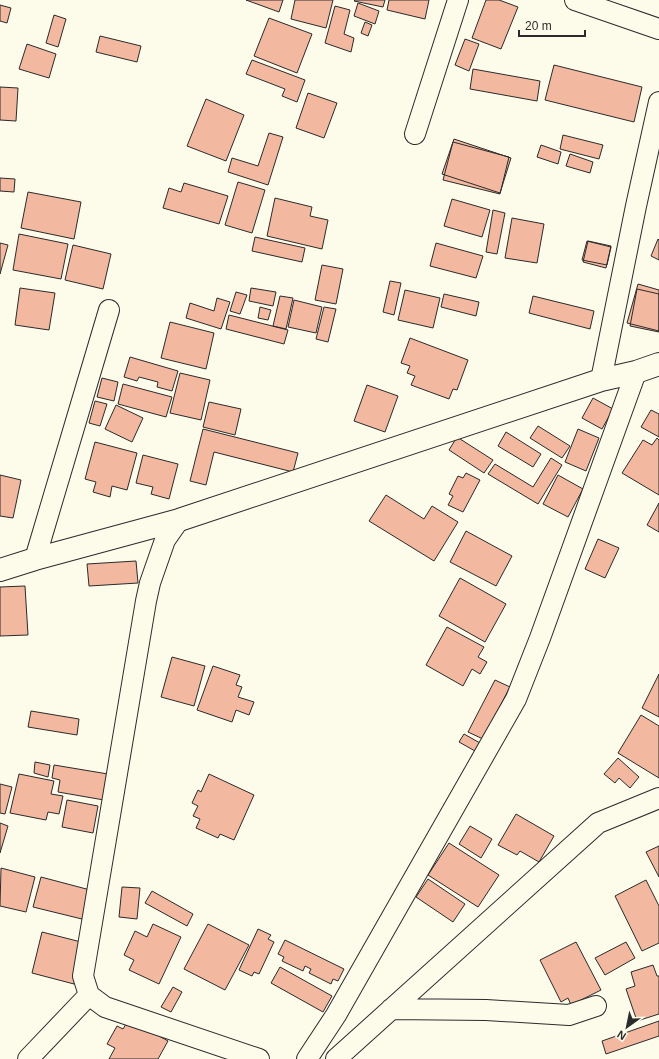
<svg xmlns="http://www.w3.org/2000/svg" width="659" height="1059" viewBox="0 0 659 1059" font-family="Arial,sans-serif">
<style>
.building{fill:#f2b8a0;stroke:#2b2b2b}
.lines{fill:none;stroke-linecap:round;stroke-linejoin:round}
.minor-casing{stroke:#2b2b2b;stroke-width:22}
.tertiary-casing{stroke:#2b2b2b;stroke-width:24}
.minor{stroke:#fdfbea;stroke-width:20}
.tertiary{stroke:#fdfbea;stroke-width:22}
</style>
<rect width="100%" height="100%" fill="#fdfbea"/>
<path class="building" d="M246,0H283L279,12Z
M295,0H333L326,28L291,19Z
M355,0H385L383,7L354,1Z
M389,0H429L425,19L387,10Z
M486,0H499L518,7L501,49L472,38Z
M358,3L379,11L375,24L354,16Z
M0,5L11,8L7,23L0,21Z
M335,6L350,10L344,34L354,38L351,52L325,43Z
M54,15L66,19L58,47L46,43Z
M269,18L312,34L297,73L254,56Z
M365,22L372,25L368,36L361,33Z
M100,36L141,46L137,62L96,52Z
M465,39L479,44L469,71L455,65Z
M27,44L56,54L49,78L19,69Z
M252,60L305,80L297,102L282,96L285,89L246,74Z
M554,65L642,87L634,122L545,100Z
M473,69L540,81L537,101L470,89Z
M0,87L18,88L16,121L0,120Z
M308,93L337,103L324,138L296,128Z
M206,99L244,115L226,161L187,146Z
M269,133L283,137L268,185L228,172L232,158L258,166Z
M563,135L603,145L599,159L560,149Z
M454,139L511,158L500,193L442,174Z
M453,142L509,157L500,194L443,180Z
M541,145L561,152L558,164L537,157Z
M570,154L593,162L590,173L566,166Z
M0,178L15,179L14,192L0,191Z
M238,182L265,190L252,233L225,225Z
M184,183L228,196L219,224L163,208L169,188L181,192Z
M28,192L81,202L74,239L21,228Z
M275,198L312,207L310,216L328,220L322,249L267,236Z
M452,199L490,210L482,237L444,226Z
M493,210L505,213L497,254L486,252Z
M512,218L544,224L537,263L505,258Z
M19,234L68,244L61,279L13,270Z
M255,237L305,248L302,262L252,251Z
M658,239L659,240V260L651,256Z
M587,241L611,247L607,265L582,260Z
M588,241L611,246L606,268L583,262Z
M0,243L8,245L0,274Z
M436,243L483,256L476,278L430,266Z
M73,245L111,254L103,289L65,280Z
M322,265L343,269L336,304L315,300Z
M390,281L401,283L394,315L383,312Z
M638,284L659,290V331L627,323Z
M20,288L55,293L49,330L15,325Z
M251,288L276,292L273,306L249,301Z
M637,289L659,294V332L630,326Z
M405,290L440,298L433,328L398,320Z
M236,292L247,295L240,314L230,311Z
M444,294L479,302L476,316L441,307Z
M280,296L293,298L286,329L273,326Z
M533,296L594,311L590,329L529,313Z
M217,298L230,302L221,329L186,318L190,303L214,311Z
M294,300L322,307L316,333L288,327Z
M260,307L271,310L268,320L258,318Z
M324,307L336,309L328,342L316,339Z
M229,315L288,330L284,344L226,329Z
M170,322L214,333L206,369L161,358Z
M410,338L468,360L457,390L453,389L449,399L411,385L415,376L407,373L410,366L401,363Z
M130,357L178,371L172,391L157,387L158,382L139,377L137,381L124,377Z
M180,373L210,380L201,420L170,413Z
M102,378L118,382L114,401L97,397Z
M123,384L172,397L166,417L118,404Z
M367,385L398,396L385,432L354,421Z
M593,398L613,409L602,429L582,418Z
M95,401L107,404L100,426L89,423Z
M209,402L241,409L235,435L203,427Z
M116,405L143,418L132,442L105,429Z
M651,410L659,414V437L641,427Z
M538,426L570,446L562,458L530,438Z
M203,429L298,453L293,472L214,452L206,485L190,481Z
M578,429L599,438L586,471L565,462Z
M506,432L541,454L533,467L498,446Z
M457,437L493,460L484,473L449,450Z
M657,438L659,440V495L622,473L643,440L652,445Z
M95,442L137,453L127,490L112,486L110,497L93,492L96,482L85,479Z
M143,455L178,464L169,499L151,494L153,487L136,483Z
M551,458L562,465L538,504L488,474L495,464L533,487Z
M466,473L480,480L463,512L448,505L453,496L449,494L458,476L463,478Z
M0,475L21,480L13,518L0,516Z
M558,475L583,489L568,517L543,504Z
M386,495L424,519L432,506L458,522L434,561L369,521Z
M659,503V532L647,525Z
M466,531L512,556L496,586L450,562Z
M598,539L619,548L605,578L585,569Z
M136,561L138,583L89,586L87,564Z
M460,578L506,604L485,642L439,616Z
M25,586L28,635L0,636V587Z
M447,627L484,647L478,657L487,662L480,674L472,669L463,686L426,665Z
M172,657L205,666L194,706L161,697Z
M213,666L240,675L236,685L242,687L238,697L254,702L249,715L236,710L232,722L197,710Z
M659,674V717L642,708Z
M495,680L510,687L483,739L468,732Z
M31,711L79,719L77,735L28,727Z
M641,715L659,726V778L618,753Z
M464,734L480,743L475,751L459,742Z
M618,758L639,777L630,788L619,778L615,783L604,774Z
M35,762L50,765L48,777L34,773Z
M54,765L108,774L104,800L58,792L60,780L52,778Z
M19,774L54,781L51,794L63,796L59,814L48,812L46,820L10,813Z
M209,774L254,795L234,840L220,834L218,838L196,828L200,819L193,816L198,806L192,803L198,790L201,792Z
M0,784L12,787L5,814L0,813Z
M67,800L98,806L93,833L62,827Z
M516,814L554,836L539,862L520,851L517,855L498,845Z
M0,823L8,826L0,853Z
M470,826L492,839L481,858L459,844Z
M449,843L499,875L478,907L428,875Z
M659,846V877L646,852Z
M1,868L35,877L26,912L0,906Z
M41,877L94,891L86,920L33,907Z
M428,879L465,904L453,922L416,897Z
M646,880L659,906V943L642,951L615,896Z
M122,887L140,888L137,919L119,917Z
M152,891L193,914L187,926L145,903Z
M153,924L181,937L159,984L129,970L134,960L124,955L135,931L147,937Z
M208,924L249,945L225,990L184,969Z
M258,929L271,935L268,939L274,942L259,974L254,972L252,976L239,970Z
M42,932L85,943L74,984L32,973Z
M285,940L344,969L338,981L333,979L331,984L309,973L311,969L305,966L303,971L282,961L284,957L278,954Z
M576,942L601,990L571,1005L568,998L561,1002L540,960Z
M626,942L635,958L605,975L595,958Z
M653,965L657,976H659V1014L637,1021L626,989L635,986L631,972Z
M280,967L332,996L323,1012L271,983Z
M173,987L182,992L171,1012L161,1007Z
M129,1019L168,1041L158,1059H109L115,1048L107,1044L117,1026L123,1029Z
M659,1021V1036L606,1054L602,1041Z"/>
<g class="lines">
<g class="minor-casing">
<path id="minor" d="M575,0L659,29
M415,134L458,0
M601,380L636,206L659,102
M179,520L165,540L150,583L146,601L83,976L89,995L105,1007L259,1059
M35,559L109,310
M391,1009L486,1010L569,1015L596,1006
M28,1059L89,995
M307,1059L336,1015L516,699L540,638L636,372
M336,1059L598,823L659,798"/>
</g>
<g class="tertiary-casing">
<path id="tertiary" d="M0,570L35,559L179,520L601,380L636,372L659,364"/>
</g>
<use href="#minor" class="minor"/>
<use href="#tertiary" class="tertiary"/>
</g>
<g transform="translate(627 1027) rotate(213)" stroke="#fdfbea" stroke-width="3" paint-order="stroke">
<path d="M0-3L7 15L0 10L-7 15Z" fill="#2b2b2b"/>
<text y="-6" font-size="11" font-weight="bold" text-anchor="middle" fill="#2b2b2b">N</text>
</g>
<path d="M519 30v6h66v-6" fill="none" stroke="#2b2b2b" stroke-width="2"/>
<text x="525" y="30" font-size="12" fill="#2b2b2b" stroke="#fdfbea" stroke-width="3" paint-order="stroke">20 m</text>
</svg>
